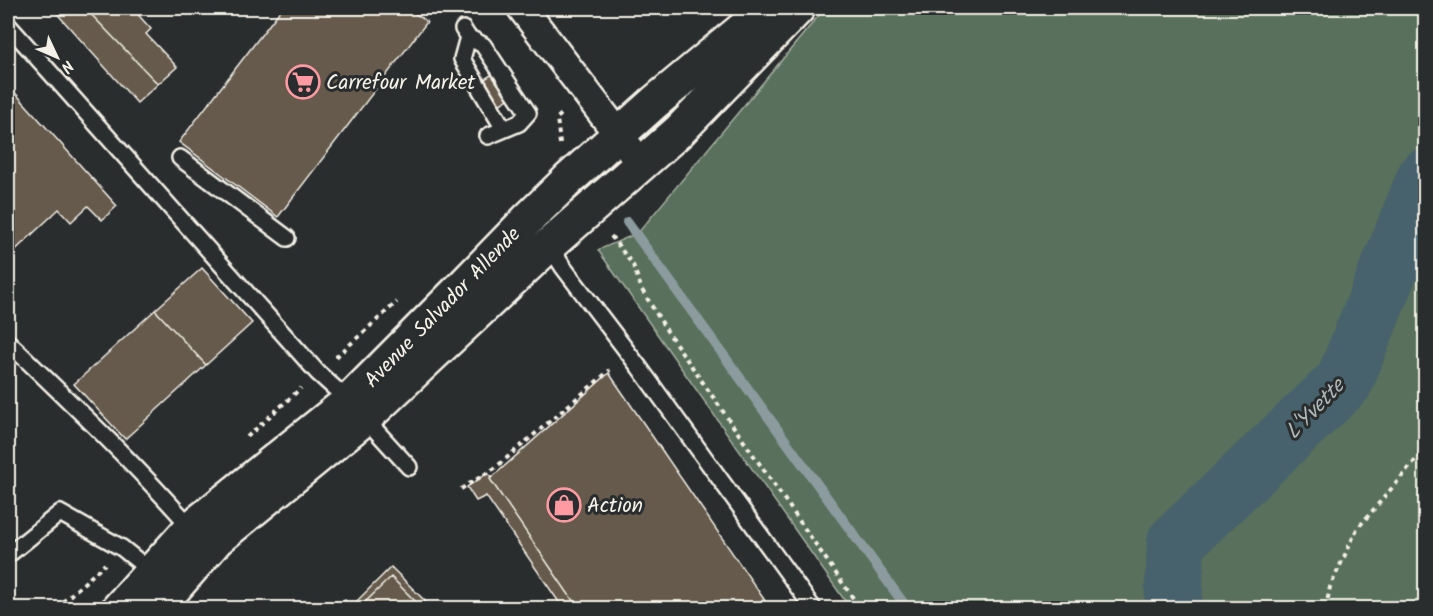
<svg xmlns="http://www.w3.org/2000/svg" width="1433" height="616" viewBox="0 0 1433 616" font-family="Kalam,sans-serif">
<style>
.green{fill:#586f5b;stroke:#a6b0a2;stroke-width:1.5}
.lines{fill:none;stroke-linecap:round;stroke-linejoin:round}
.stream{stroke:#8c9b9e;stroke-width:10}
.river{stroke:#47626c;stroke-width:58}
.building{fill:#655a4c;stroke:#f4f1e8;stroke-width:1.5}
.lane-casing{stroke:#f4f1e8;stroke-width:20}
.street-casing{stroke:#f4f1e8;stroke-width:33}
.secondary-casing{stroke:#f4f1e8;stroke-width:38}
.path{stroke:#f4f1e8;stroke-width:4;stroke-dasharray:4.5 4.5;stroke-linecap:butt}
.lane{stroke:#2a2d2e;stroke-width:15}
.street{stroke:#2a2d2e;stroke-width:28}
.secondary{stroke:#2a2d2e;stroke-width:33}
.labels{text-anchor:middle;stroke-width:6;stroke-linejoin:round;paint-order:stroke}
.poi-label{font-size:21px;fill:#f4f1e8;stroke:#2a2d2e;text-anchor:start}
.street-label{font-size:21px;fill:#f4f1e8;stroke:#2a2d2e}
.water-label{font-size:22px;font-style:italic;fill:#afb8b6;stroke:#2a2d2e}
</style>
<rect width="100%" height="100%" fill="#2a2d2e"/>
<filter id="ink" filterUnits="userSpaceOnUse"><feTurbulence type="fractalNoise" baseFrequency=".0167" numOctaves="2"/><feDisplacementMap in="SourceGraphic" scale="12" xChannelSelector="R" yChannelSelector="G"/><feConvolveMatrix kernelMatrix="1 2 1 2 8 2 1 2 1" color-interpolation-filters="sRGB"/></filter>
<g filter="url(#ink)">
<path class="green" d="M825,8H1425V608H850L598,250L638,233Z"/>
<g class="lines">
<path class="stream" d="M627,222L907,608"/>
<path class="river" d="M1173,608L1176,542L1344,382L1426,177"/>
</g>
<path class="building" d="M52,8H85L158,84L137,103Z
M85,8H132L151,29L146,34L177,67L158,84Z
M282,8H408L427,22L278,217L179,142Z
M506,66L521,91L494,108L478,83Z
M8,85L117,206L102,220L88,206L71,222L59,209L8,257Z
M202,268L252,323L206,365L155,310Z
M155,310L206,365L125,439L74,384Z
M609,373L770,608H578L490,479Z
M488,473L491,477L490,479L578,608H563L486,496L476,501L467,487Z
M391,567L432,608H422L391,577L359,608H336L345,600L351,607Z
M391,577L422,608H359Z"/>
<g class="lines">
<g class="lane-casing">
<path id="lane" d="M8,25L318,373L349,401L409,467
M463,29L468,37L483,45L528,113L519,123L488,136
M468,37L462,59L504,129
M180,158L287,238
M549,245L563,267L639,367L813,608
M8,342C71,403 135,463 193,530
M8,555L60,513L122,548L153,573"/>
</g>
<g class="street-casing">
<path id="street" d="M522,8L641,164"/>
</g>
<g class="secondary-casing">
<path id="secondary" d="M119,608L191,528L349,401L465,284L529,218L568,180L655,102L768,8
M157,608L217,539L365,418L549,245L679,131L798,8"/>
</g>
<path class="path" d="M560,144L557,118L564,112
M611,236L633,265L642,290L667,331L860,608
M336,357L397,302
M247,437L301,388
M461,489L495,468L610,370
M56,608L105,564
M1326,608L1330,587L1357,529L1426,448"/>
<use href="#lane" class="lane"/>
<use href="#street" class="street"/>
<use href="#secondary" class="secondary"/>
</g>
</g>
<defs>
<g id="supermarket-ring" transform="scale(1.725)"><circle r="9.5" fill="#2a2d2e" stroke="#ff9aa2" stroke-width="1.5"/><path d="M-6-5.5h2.5l.6 2H6L4.5 2H-2.5L-4.4-4H-6ZM-1.5 3.2a1.3 1.3 0 1 0 .1 0ZM3 3.2a1.3 1.3 0 1 0 .1 0Z" fill="#ff9aa2"/></g>
<g id="shop-ring" transform="scale(1.725)"><circle r="9.5" fill="#2a2d2e" stroke="#ff9aa2" stroke-width="1.5"/><path d="M-5-2.5h2.3a2.7 3.5 0 0 1 5.4 0H5L5.5 6h-11ZM-1.5-2.5h3a1.5 2.3 0 0 0-3 0Z" fill="#ff9aa2"/></g>
</defs>
<g fill-rule="evenodd">
<use href="#supermarket-ring" x="303" y="82"/>
<use href="#shop-ring" x="564" y="505"/>
</g>
<g class="labels">
<g class="poi-label">
<text x="326" y="89">Carrefour Market</text>
<text x="587" y="512">Action</text>
</g>
<g class="street-label">
<text transform="translate(442 307) rotate(-46)" y="7">Avenue Salvador Allende</text>
</g>
<g class="water-label">
<text transform="translate(1314 408) rotate(-46)" y="8">L'Yvette</text>
</g>
</g>
<rect width="1433" height="616" fill="none" stroke="#2a2d2e" stroke-width="30"/>
<rect x="15" y="15" width="1403" height="586" fill="none" stroke="#f4f1e8" stroke-width="2" filter="url(#ink)"/>
<g transform="translate(57 57) rotate(134)" stroke="#2a2d2e" stroke-width="4.5" paint-order="stroke">
<path d="M0-4.5L10 22L0 15L-10 22Z" fill="#f4f1e8"/>
<text y="-9" font-size="16" font-weight="bold" text-anchor="middle" fill="#f4f1e8">N</text>
</g>
</svg>
